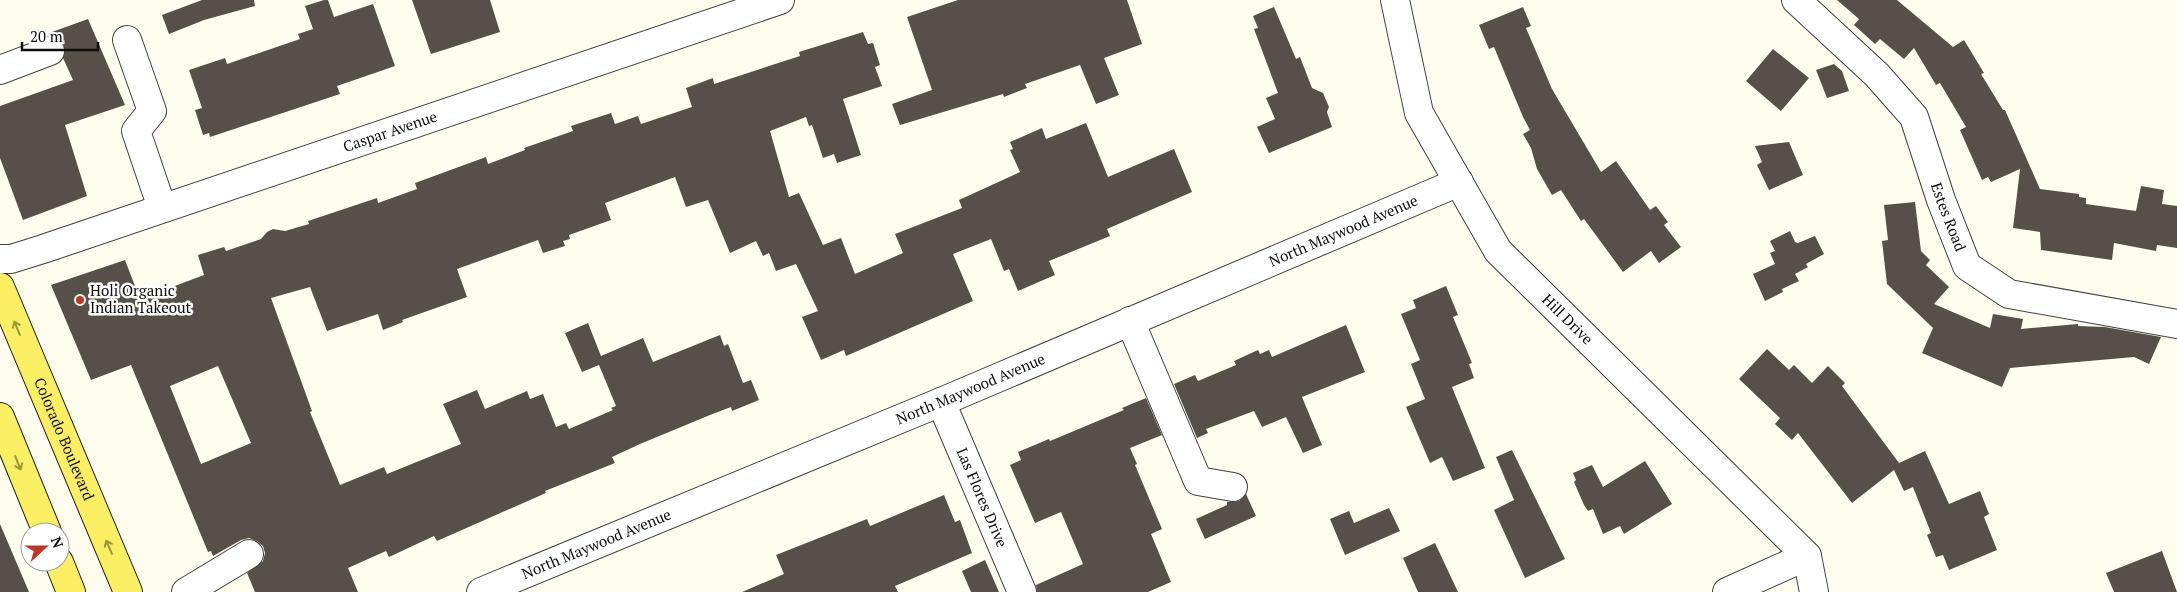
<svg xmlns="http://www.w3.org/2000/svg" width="2177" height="592" viewBox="0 0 2177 592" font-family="'PT Serif',serif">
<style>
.building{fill:#565049;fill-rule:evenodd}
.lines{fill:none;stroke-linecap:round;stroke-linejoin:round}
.minor-casing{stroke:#404040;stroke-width:30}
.major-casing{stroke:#1e1e1e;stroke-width:30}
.minor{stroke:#fff;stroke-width:28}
.major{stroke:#faee62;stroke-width:28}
.oneway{stroke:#9b9440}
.poi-dot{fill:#bf3623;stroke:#fff;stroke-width:2}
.labels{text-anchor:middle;stroke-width:5;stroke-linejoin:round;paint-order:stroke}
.street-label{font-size:15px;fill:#0d0d0d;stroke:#fff}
.poi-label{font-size:15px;fill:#0d0d0d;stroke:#fff;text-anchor:start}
</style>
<rect width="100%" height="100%" fill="#fffeee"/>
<path class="building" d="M202,0H254L255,6L204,20L169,34L162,15Z
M324,0H328L334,17L373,4L395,66L337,86L340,94L210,137L209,133L203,135L195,110L202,108L189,70L225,58L227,64L300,39L298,34L313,29L305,6Z
M412,0H490L500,32L431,54Z
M958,0H1127L1142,44L1104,58L1119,95L1096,104L1080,65L1025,84L1027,88L1004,97L1003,94L900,125L892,104L932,90L907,17Z
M1837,0H1897L1953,47L1964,40L1984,73L1981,74L2003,110H2005L2040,189L2079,194V197L2086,198V204L2136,211L2141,186L2164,190L2162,204L2177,206V248L2157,245L2156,251L2114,243L2112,260L2041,250L2040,232L2013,228L2020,169L1991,182L1988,177L1982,180L1960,130L1966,127L1940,83L1936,85L1914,48L1904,59L1880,39L1875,44L1854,25L1859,19Z
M1274,7L1296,59L1300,57L1312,88L1323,93L1329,107L1327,112L1332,127L1269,153L1257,127L1275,119L1266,98L1278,93L1254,29L1258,28L1253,16Z
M1523,7L1531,26L1526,28L1552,89L1601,172L1616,161L1650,210L1656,206L1668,222L1664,225L1681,247L1659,263L1651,251L1623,272L1584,219L1581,221L1561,190L1552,195L1537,169L1531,148L1523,134L1530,130L1523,117L1494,47L1489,49L1479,25Z
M88,19L125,105L65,125L87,196L23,220L0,158V106L73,80L63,58L64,45L52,32Z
M863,32L868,44L873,43L880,65L875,67L882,86L843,99L861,155L837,163L834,154L823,158L812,125L809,126L806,117L770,131L789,197L799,193L823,245L841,238L855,274L903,253L895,234L962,208L959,200L1020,172L1010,150L1013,149L1010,142L1042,128L1046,139L1086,123L1108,177L1174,149L1192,192L1107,229L1110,236L1049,261L1055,275L1018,291L1009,269L1004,271L991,239L953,254L973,301L846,356L844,350L821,360L802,317L818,311L796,264L776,271L769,253L763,256L756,241L730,253L708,200L686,207L675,177L605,203L611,220L569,235L570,239L563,241L565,246L543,253L538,240L457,269L467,297L402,320L403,322L383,330L378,314L327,331L310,287L271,298L312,411L310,412L340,485L384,467L387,474L461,444L443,404L477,390L485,409L527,391L530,399L543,394L556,427L566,423L569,429L613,410L611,408L616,406L599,365L582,372L565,333L588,323L601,356L643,338L653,362L720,335L724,346L728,344L743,383L751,380L759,400L732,411L731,407L710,415L640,444L612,457L615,463L545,491L546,493L437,541L434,536L389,557L386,551L348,568L358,592H255L247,573L263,561L265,553L263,546L257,541L249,538L241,540L213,556L211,551L208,552L131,365L91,380L51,285L125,260L140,299L204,275L198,255L224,247L226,251L261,239L267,232L273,229L285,231L309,224L308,221L377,198L378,203L417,189L415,183L486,157L488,164L525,150L524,148L573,131L571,126L611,113L615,124L638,116L641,124L692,107L686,88L713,78L714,84L800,56L799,52ZM218,366L251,443L201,464L170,386Z
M1773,49L1809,78L1781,111L1746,81Z
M1834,64L1842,71L1849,91L1827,98L1816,70Z
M1789,142L1803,175L1769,190L1757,165L1762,162L1755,146Z
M1915,202L1921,251L1930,260L1926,265L1949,287L1934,304L1990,328L1993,314L2023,319L2021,329L2078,324V326L2105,327L2161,337L2149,364L2134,357L2010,368L2002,387L1922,353L1933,328L1887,284L1882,241L1888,240L1884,205Z
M1790,231L1795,242L1798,243L1815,236L1824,254L1806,264L1808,267L1795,274L1799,281L1782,289L1783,292L1765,301L1753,274L1775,264L1770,253L1775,251L1770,241Z
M1446,286L1458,315L1453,317L1472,363L1469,364L1474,378L1452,387L1485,468L1453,481L1442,457L1430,463L1406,407L1425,399L1411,364L1420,360L1401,314L1416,308L1413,300Z
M1346,325L1365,372L1302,397L1322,445L1303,453L1286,417L1262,427L1254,411L1206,429L1208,433L1197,438L1174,384L1195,375L1198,381L1236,365L1234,361L1258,350L1260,354L1269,350L1272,357Z
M1767,349L1789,370L1794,365L1812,383L1828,366L1845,383L1842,386L1899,463L1925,451L1949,504L1980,491L1989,514L1984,517L1997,550L1949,570L1943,555L1936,557L1927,535L1931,533L1913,487L1904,491L1894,470L1852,503L1798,433L1792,440L1775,424L1780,418L1739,379Z
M1146,398L1162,435L1130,448L1137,464L1135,465L1162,529L1151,534L1171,582L1148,592H1037L1036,585L1083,564L1061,512L1035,523L1010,465L1021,460L1018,452L1049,439L1050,441L1124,410L1122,408Z
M1512,450L1565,559L1525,578L1494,510L1514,500L1496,457Z
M1645,461L1672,504L1624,534L1620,526L1603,534L1593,509L1588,511L1584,505L1574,482L1576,480L1573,473L1592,465L1603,487Z
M1246,494L1256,516L1205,539L1196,519L1227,505V502L1239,501Z
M944,495L955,522L960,520L972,553L895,586L898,592H742L784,574L776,555L867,519L870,526Z
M1389,508L1400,531L1345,555L1330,519L1349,511L1354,523Z
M0,524L29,592H0Z
M1435,543L1458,592H1418L1403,558Z
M2162,551L2177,592H2114L2106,573Z
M985,560L999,592H971L962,571Z"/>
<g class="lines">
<g class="minor-casing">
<g id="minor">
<path id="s1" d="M1395,0L1419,113L1498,251L1807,556L1814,592"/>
<path id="s2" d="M1796,0L1877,75L1914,117L1941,200L1967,266L2009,294L2177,324"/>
<path d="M127,40L152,111L136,131L162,208"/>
<path d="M0,70L50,51"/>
<path id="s3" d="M0,259H11L43,249L780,0"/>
<path d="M1130,321L1198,481L1233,487"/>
<path id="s4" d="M941,402L1022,592"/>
<path d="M186,592L249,554"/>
<path id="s5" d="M481,592L941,402L1459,182"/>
<path d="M1727,592L1807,556"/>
</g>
</g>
<g class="major-casing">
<g id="major">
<path id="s6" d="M0,287L128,592"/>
<path d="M0,417L47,532"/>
<path d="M59,562L71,592"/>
</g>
</g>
<use href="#minor" class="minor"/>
<use href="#major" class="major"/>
</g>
<defs><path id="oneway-shaft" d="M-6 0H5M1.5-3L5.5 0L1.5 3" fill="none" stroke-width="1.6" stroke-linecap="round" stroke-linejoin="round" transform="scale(1.25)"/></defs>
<g class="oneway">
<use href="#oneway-shaft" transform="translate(17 328) rotate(-112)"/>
<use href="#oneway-shaft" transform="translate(18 463) rotate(68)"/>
<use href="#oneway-shaft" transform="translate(109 547) rotate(-113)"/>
</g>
<circle class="poi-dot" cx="80" cy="300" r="5"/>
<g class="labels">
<g class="street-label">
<text dy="5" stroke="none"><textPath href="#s3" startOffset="411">Caspar Avenue</textPath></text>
<text dy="5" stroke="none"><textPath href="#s2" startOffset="272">Estes Road</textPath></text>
<text dy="5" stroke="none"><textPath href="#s5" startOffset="935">North Maywood Avenue</textPath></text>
<text dy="5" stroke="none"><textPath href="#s1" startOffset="372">Hill Drive</textPath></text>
<text dy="5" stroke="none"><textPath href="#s5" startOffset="530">North Maywood Avenue</textPath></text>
<text dy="5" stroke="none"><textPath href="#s6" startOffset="165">Colorado Boulevard</textPath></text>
<text dy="5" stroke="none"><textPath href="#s4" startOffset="104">Las Flores Drive</textPath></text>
<text dy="5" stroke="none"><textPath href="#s5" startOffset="125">North Maywood Avenue</textPath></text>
</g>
<g class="poi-label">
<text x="90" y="296">Holi Organic<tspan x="90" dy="17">Indian Takeout</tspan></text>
</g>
</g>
<g transform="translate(45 547) rotate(69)"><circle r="24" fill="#ffffff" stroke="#9e9e9e"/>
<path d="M0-4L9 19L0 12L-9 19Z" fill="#bf3623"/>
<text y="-8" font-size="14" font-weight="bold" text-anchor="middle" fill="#0d0d0d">N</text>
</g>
<path d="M22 42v8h76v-8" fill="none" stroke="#0d0d0d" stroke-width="2.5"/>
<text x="30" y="42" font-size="15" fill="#0d0d0d" stroke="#ffffff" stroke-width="4" paint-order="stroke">20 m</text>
</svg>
